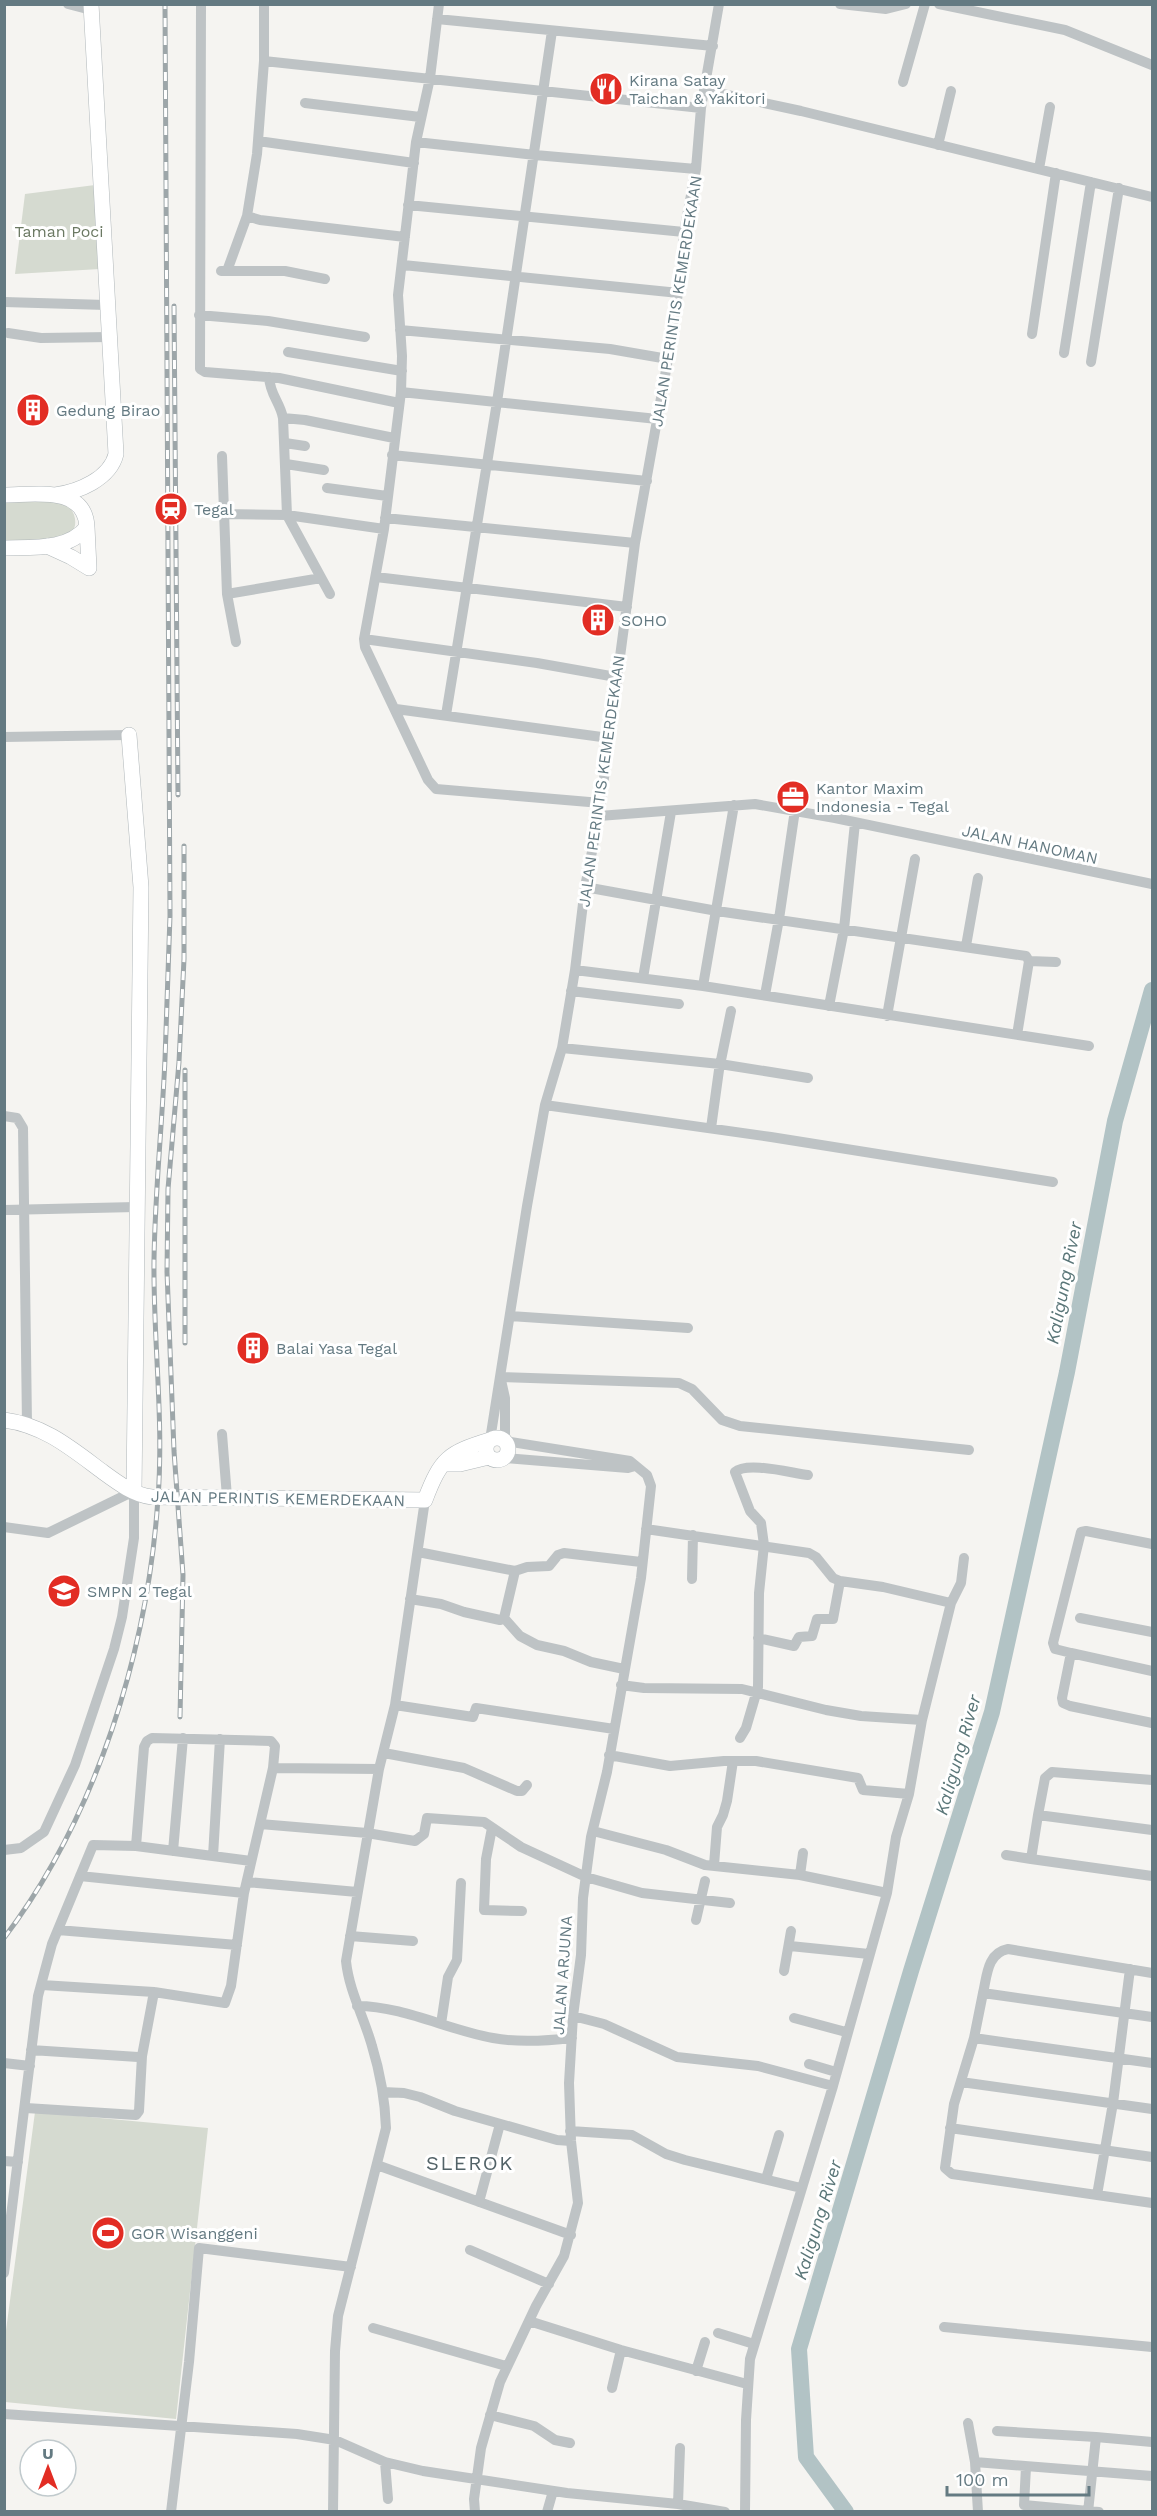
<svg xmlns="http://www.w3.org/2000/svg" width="1157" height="2516" viewBox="0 0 1157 2516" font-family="'Work Sans',sans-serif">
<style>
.green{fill:#d5dad0}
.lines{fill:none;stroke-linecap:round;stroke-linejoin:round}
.river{stroke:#b2c3c5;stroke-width:16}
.secondary-casing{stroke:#b0b7ba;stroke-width:16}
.street{stroke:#bec3c5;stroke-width:10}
.secondary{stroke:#fff;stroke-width:15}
.rail-casing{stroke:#9da6a9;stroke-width:5}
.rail{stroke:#fff;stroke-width:3;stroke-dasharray:9;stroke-linecap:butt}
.labels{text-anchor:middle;stroke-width:6;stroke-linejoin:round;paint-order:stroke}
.poi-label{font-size:16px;fill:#647a82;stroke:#fff;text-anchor:start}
.park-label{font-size:16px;fill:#6b7963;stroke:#fff}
.street-label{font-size:16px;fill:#647a82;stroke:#fff}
.water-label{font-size:18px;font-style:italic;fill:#5a7678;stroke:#fff}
.quarter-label{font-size:20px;letter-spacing:1.5px;fill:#526267;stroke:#fff}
</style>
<rect width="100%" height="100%" fill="#f5f4f1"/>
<path class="green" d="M95,185L100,269L15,274L25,194Z
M4,502C20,502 47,498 61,502C79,508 81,535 61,539C44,543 22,540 5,541Z
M35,2112L208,2128L176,2419L5,2402V2338Z"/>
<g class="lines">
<path class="river" d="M846,2512L806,2457L799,2349L911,1971L992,1712L1067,1372L1115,1121L1152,990"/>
<g class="secondary-casing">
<path id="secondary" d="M4,495C34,495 85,485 87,527C68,551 32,547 4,548
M55,495C78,492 110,479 116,454L91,4
M87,527L89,568
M47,546L71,557L89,568
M129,735L141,887L134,1491
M4,1420C44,1425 72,1449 103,1472C118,1483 134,1495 152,1497L425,1500C441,1458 448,1453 490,1440
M486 1449a11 11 0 1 1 22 0a11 11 0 1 1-22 0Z
M443,1464H460L489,1457"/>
</g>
<path class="street" d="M68,4L91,10
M201,4L200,369L205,372L279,378L399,403
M264,4V61
M439,4L430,78L416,142L398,295L402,356L401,392L384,529L364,639L365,647L428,780L436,789L601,803
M840,4L886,9L906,4
M939,4L1065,30L1152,65
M437,19L713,46
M903,82L925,4
M704,90L801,111L1152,197
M305,103L420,117
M258,141L414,163
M416,142L535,155L696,169
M938,145L951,91
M1039,169L1050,107
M408,205L684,232
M247,216L260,220L405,237
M403,265L679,293
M221,271H285L325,279
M227,271L247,216L257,154L264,61L701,108
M4,302L106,305
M199,315L268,321L365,337
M400,330L610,349L668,359
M8,333L41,338L110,337
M1032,334L1056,173
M288,352L402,371
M1064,353L1091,182
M1091,362L1119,188
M269,377C270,395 280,402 283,418L287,515L330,594
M401,392L657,419
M283,418L305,420L394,438
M285,443L305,446
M392,455L647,481
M222,456L227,594L236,642
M286,464L324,470
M327,488L387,496
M224,514L287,515L384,529
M385,518L635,543
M376,577L627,607
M227,594L321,578
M364,639L537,663L616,677
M396,709L609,738
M446,715L497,402L552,31
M4,737L129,735
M599,816L755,804L835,818L1152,884
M585,887L717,911L1026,956L1029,961L1017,1035
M966,946L978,878
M1029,961L1056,962
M575,970L703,986L1089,1046
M643,978L671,812
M703,986L734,805
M571,991L679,1004
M765,995L779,919L795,810
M829,1006L844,929L855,823
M887,1016L915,859
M562,1048L720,1064L808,1078
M545,1105L771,1137L1053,1182
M4,1116L17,1118L23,1128L27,1424
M711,1128L719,1070L731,1011
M4,1210L136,1207
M510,1316L688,1328
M501,1377L679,1383L692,1389L722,1420L740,1426L969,1450
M222,1434L227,1497
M490,1440L527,1206L545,1105L562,1048L575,970L585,887L599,816L635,543L668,359L681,273L684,232L696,169L701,108L719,4
M504,1458L628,1468L635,1466
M4,1527L48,1533L134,1491
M646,1529L809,1553L816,1557L833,1578L840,1581L883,1587L951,1603L922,1720L909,1794L896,1837L887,1893L833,2086L750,2359L746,2420L745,2512
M418,1552L515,1571L527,1567L549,1566L558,1555L564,1553L641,1562
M692,1579L693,1535
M410,1599L441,1604L464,1612L500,1620L504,1618L515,1571
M951,1603L961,1583L964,1558
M504,1618L520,1636L537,1645L564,1651L591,1662L624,1669
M1080,1618L1152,1632
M758,1638L794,1646L799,1637L812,1636L817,1619H833L840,1581
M1071,1653L1055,1649L1053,1643L1081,1532L1086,1531L1152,1544
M1152,1671L1071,1653L1062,1698L1063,1703L1070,1706L1152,1723
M621,1685L644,1688L742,1689L826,1710L861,1716L922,1720
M395,1705L473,1717L476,1708L614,1729
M740,1738L746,1728L758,1687L759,1593L764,1545L761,1523L750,1511L735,1472C747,1461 791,1473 808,1475
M384,1753L464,1768L517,1791H522L527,1785
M609,1755L670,1766L724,1761H756L858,1778L863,1790L909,1794
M273,1768L379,1769
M1038,1815L1045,1778L1052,1772L1152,1780
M260,1824L367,1833L415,1841L424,1834L427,1818L484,1822L521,1847L586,1877L642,1893L730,1903
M492,1828L486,1859L484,1910L522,1911
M1152,1830L1038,1815L1031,1859L1152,1876
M593,1831L666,1850L705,1865L800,1875L887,1893
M136,1846L144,1747L147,1741L152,1738L271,1741L275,1746L273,1768L244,1893
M4,1850L21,1848L44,1832L75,1765L114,1649L122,1617L134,1538V1491
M173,1851L183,1738
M1006,1855L1031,1859
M213,1856L220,1739
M714,1865L717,1827L723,1815L727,1801L733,1761
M800,1875L803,1853
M247,1882L357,1892
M696,1920L705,1881
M58,1930L237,1945
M350,1936L413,1941
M790,1946L869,1954
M784,1971L791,1931
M42,1985L154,1992L225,2003L231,1986L244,1893L80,1876
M983,1993C987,1976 987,1953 1008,1949L1152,1973
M357,2006C403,2006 448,2030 493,2038C519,2043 546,2041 572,2038
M573,2016L604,2024L677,2057L758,2066L833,2086
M1152,2017L983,1993L974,2038L954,2104L945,2168L952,2174L1152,2203
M794,2018L846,2032
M441,2024L448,1977L457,1960L461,1883
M974,2038L1152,2063
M31,2050L138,2057L142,2056L154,1992
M4,2063L30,2066
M809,2064L836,2072
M961,2082L1152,2109
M383,2092L404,2093L420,2097L455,2111L557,2140L571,2141
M26,2108L136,2115L139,2111L142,2056
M950,2128L1152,2157
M570,2131L632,2135L666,2154L685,2160L801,2188
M4,2161L18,2162
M377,2165L571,2235
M766,2179L779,2135
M1097,2195L1113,2103L1130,1969
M479,2202L500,2124
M470,2250L549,2284
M4,2273L38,1996L52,1944L93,1845L136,1846L251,1861
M529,2321L621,2350L747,2384
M944,2327L1152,2347
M373,2328L506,2366
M718,2333L754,2344
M696,2371L705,2342
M612,2388L621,2350
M4,2414L297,2434L335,2440L385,2462L423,2471L567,2493L678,2504L725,2512
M490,2415L534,2426L555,2440L570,2443
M968,2423L975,2462L978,2512
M997,2431L1096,2437L1088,2512
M1096,2437L1152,2442
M385,2462L388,2499
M975,2462L1152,2476
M1026,2467L1024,2505L1099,2512
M678,2504L680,2448
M171,2512L189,2362L199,2248L351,2267
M333,2512L335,2351L338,2316L386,2128C385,2101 380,2072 372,2046C364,2017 349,1991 346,1961L379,1769L395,1705L425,1500
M475,2512L474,2499L481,2448L500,2382L536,2306L564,2256L578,2203L571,2141L569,2083L573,2016L581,1955L583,1898L591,1837L607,1772L641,1578L651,1486L647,1475L630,1461L505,1441V1398L501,1380
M547,2512L553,2491"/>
<use href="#secondary" class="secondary"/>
<g class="rail-casing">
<path id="rail" d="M174,306L178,795
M185,1343V1070
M180,1717L183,1575L174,1451L167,1272L168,1189L179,1062L184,959V846
M4,1938C97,1816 148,1649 158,1498C164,1419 153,1339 154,1260C155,1192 162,1126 165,1059C167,1011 168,963 170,916L165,4"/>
</g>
<use href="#rail" class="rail"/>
</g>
<defs>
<g id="restaurant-disc" transform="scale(1.725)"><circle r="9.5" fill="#e22d24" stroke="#fff"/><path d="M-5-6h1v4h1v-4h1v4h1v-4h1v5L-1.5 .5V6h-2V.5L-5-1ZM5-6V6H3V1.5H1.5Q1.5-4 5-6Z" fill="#fff"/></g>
<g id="building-disc" transform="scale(1.725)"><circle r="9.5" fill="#e22d24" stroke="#fff"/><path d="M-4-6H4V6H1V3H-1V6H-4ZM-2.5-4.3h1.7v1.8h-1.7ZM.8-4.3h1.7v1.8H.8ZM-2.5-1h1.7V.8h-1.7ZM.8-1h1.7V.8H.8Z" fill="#fff"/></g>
<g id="station-disc" transform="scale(1.725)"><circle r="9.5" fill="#e22d24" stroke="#fff"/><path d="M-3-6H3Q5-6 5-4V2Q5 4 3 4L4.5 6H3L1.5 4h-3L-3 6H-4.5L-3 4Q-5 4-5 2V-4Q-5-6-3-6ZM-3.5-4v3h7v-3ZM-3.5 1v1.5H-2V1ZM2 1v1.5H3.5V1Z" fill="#fff"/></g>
<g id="office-disc" transform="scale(1.725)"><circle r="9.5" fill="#e22d24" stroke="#fff"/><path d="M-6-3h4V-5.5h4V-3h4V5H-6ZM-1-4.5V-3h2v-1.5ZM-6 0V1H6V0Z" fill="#fff"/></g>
<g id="school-disc" transform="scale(1.725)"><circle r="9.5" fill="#e22d24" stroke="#fff"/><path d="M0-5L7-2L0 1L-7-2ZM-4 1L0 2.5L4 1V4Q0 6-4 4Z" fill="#fff"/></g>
<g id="stadium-disc" transform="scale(1.725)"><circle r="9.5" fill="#e22d24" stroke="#fff"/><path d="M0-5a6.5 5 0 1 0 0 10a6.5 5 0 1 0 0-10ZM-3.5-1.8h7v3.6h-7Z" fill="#fff"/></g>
</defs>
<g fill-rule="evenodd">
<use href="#restaurant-disc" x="606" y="89"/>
<use href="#building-disc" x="33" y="410"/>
<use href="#station-disc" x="171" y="509"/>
<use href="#building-disc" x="598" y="620"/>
<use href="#office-disc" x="793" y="797"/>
<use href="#building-disc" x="253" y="1348"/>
<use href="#school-disc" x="64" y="1591"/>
<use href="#stadium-disc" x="108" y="2233"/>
</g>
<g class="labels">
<g class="poi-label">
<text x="629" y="86">Kirana Satay<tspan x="629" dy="18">Taichan &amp; Yakitori</tspan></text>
<text x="56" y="416">Gedung Birao</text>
<text x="194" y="515">Tegal</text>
<text x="621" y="626">SOHO</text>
<text x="816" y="794">Kantor Maxim<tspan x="816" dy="18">Indonesia - Tegal</tspan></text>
<text x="276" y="1354">Balai Yasa Tegal</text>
<text x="87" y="1597">SMPN 2 Tegal</text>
<text x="131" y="2239">GOR Wisanggeni</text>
</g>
<g class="park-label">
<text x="59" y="237">Taman Poci</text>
</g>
<g class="street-label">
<text transform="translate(676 301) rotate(-81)" y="6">JALAN PERINTIS KEMERDEKAAN</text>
<text transform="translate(601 781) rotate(-82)" y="6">JALAN PERINTIS KEMERDEKAAN</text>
<text transform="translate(1030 844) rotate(12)" y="6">JALAN HANOMAN</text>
<text transform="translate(278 1498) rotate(1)" y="6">JALAN PERINTIS KEMERDEKAAN</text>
<text transform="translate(562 1975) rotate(-86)" y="6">JALAN ARJUNA</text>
</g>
<g class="water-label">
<text transform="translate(1064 1283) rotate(-79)" y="6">Kaligung River</text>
<text transform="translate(958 1755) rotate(-74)" y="6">Kaligung River</text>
<text transform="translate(818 2220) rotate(-73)" y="6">Kaligung River</text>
</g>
<g class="quarter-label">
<text x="470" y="2170">SLEROK</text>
</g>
</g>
<rect width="1157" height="2516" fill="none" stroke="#647a82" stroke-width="12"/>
<g transform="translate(48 2468)"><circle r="28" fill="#ffffff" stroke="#c1cacd" stroke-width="1.5"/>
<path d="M0-4.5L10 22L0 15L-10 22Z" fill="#e22d24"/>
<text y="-9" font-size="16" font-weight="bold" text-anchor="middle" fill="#647a82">U</text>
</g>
<path d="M947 2486v9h142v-9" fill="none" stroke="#647a82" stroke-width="3"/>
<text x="956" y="2486" font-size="18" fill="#647a82" stroke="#ffffff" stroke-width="4.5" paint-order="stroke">100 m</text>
</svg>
